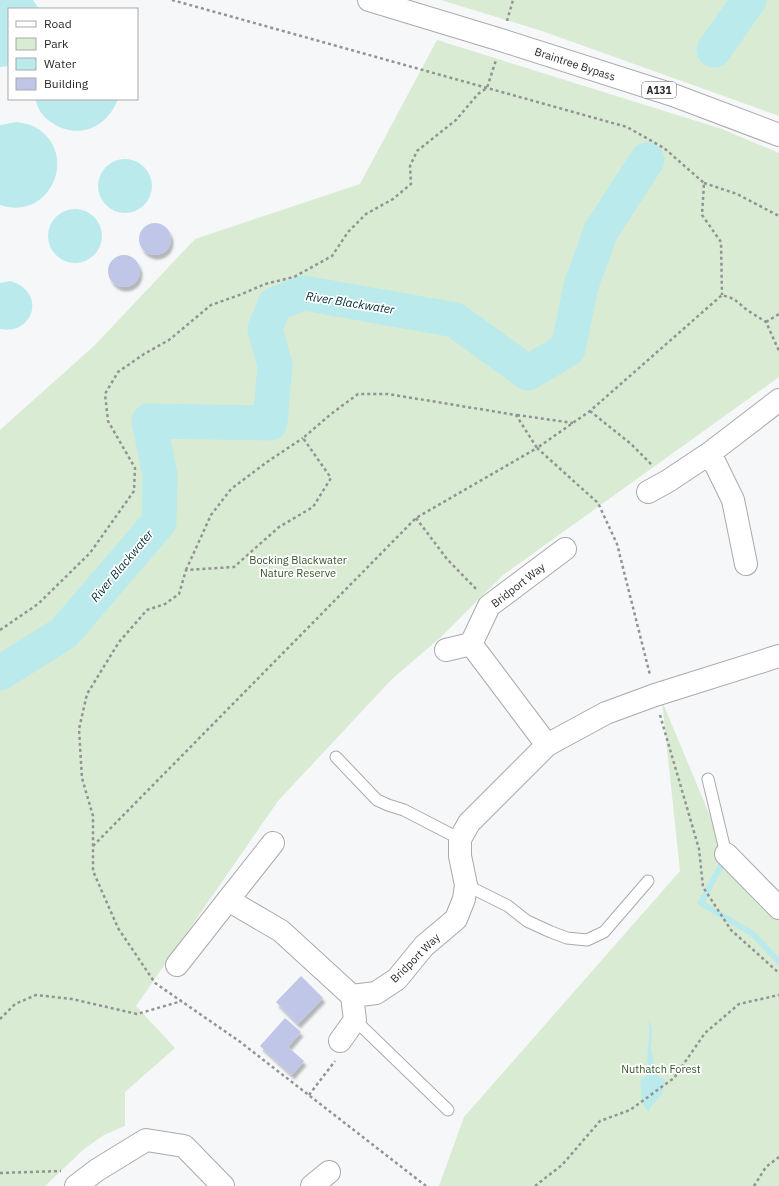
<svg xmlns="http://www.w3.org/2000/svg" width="779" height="1186" viewBox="0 0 779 1186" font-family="'IBM Plex Sans',sans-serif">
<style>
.green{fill:#d9ebd3}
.water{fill:#bbeaed}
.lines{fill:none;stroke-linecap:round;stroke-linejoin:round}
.stream{stroke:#bbeaed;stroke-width:6}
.river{stroke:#bbeaed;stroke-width:35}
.building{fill:#bfc6e8;filter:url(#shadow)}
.service-casing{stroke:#aaaaad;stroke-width:13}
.minor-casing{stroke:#aaaaad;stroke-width:24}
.trunk-casing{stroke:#aaaaad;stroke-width:24}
.path{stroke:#929394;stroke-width:2.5;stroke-dasharray:3 3;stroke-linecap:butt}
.service{stroke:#fff;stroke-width:11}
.minor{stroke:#fff;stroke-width:22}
.trunk{stroke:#fff;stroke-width:22}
.labels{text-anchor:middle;stroke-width:3.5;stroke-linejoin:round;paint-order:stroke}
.shield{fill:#fff;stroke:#69696a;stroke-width:1}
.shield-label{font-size:10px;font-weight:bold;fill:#29292a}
.street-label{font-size:11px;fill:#29292a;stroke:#fff}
.park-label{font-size:11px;fill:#35552b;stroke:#fff}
.water-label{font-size:12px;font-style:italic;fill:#013033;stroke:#fff}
</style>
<defs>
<filter id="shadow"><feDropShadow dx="2.5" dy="4.5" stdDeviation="1" flood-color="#0004"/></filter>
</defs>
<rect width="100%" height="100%" fill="#f6f7f9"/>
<path class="green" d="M441,0H779V116L542,31Z
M437,40L722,129L779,153V377L503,575L441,637L392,679L278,801L136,1006L175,1048L125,1092V1126L104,1135L84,1149L45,1186H0V430L95,345L195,239L360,184Z
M662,701L726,854L779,908V1186H439L464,1117L680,871Z"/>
<path class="water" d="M0,0H33L39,9H9V66L0,67Z
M36,99H118C106,130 75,141 48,120C42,115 36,107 36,99Z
M17,122C22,123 30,124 35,127C80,152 51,222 0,205V125Z
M98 186a27 27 0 1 1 54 0a27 27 0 1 1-54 0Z
M48 236a27 27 0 1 1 54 0a27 27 0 1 1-54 0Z
M10,281C47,291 34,336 0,329V283Z
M648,1019L652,1028L651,1048L656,1075L665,1079L662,1094L651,1106L649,1112C638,1102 643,1093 640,1081L649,1073C644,1057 652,1037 648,1019Z"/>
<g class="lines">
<path class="stream" d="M725,858L701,903L753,934L779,962"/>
<path class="river" d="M714,50L749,0
M0,673L64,633L159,522L160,475L149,421L270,423L275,365L265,329L275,304L304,293L455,320L528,373L568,349L581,286L601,231L647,160"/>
</g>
<path class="building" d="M139 239a16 16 0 1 1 32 0a16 16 0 1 1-32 0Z
M108 271a16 16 0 1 1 32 0a16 16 0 1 1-32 0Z
M301,976L323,998L298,1024L276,1002Z
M285,1018L301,1032L288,1047L304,1061L292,1075L260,1046Z"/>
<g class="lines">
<g class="service-casing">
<path id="service" d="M336,757L377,800L388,805L404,810L460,839
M708,779L726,854
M466,885L508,906L527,921L551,932L567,938L587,940L604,932L648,881
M355,1020L448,1110"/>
</g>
<g class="minor-casing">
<path id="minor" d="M648,492L668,481L710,453
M565,549L489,606L471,644L547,745L606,713L655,695L779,656
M746,564L733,500L710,453L779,400
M446,650L471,644
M726,854L779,908
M228,900L273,843
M177,965L228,900L281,931L352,996L376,993L397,979L424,946L456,919L464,899L466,885L460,856V839L469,823L547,745
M340,1041L355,1020L352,996
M76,1186L97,1170L146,1140L184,1146L223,1186
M312,1186L329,1172"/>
</g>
<g class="trunk-casing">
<path id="trunk" d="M369,0L501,40L673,95L779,135"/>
</g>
<path class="path" d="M172,0L627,127L664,148L704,183L702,215L721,242L722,295
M507,21L513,0
M704,183L737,194L779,216
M766,322L779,314
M590,411L631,444L653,466
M517,415L573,423
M416,518L447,559L477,590
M186,570L211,515L231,489L267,462L303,438
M0,630L38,604L90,553L134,491L135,468L108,421L105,394L118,372L144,354L169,340L211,305L242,294L265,284L294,277L332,256L348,232L366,214L393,199L411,184L410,166L417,151L456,120L478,94L487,88L496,60
M660,715L699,849L703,887L731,930L779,973
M93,846L416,518L537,448L598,503L617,544L650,675
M0,1019L15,1004L36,995L72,999L137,1014L182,1001
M309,1095L335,1061
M0,1173L61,1171
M426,1186L239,1041L155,983L118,928L93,871V816L82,778L79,729L87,694L119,642L147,610L165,604L179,594L186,570L234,567L279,527L313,507L331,478L303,438L331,414L358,394H388L516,415L537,448L590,411L722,295L734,299L747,310L766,322L779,351
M535,1186L562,1165L600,1121L630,1110L674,1078L705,1033L739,1004L779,995
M754,1186L766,1167L779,1157"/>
<use href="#service" class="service"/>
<use href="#minor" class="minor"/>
<use href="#trunk" class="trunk"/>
</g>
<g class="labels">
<rect class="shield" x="642" y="82" width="34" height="16" rx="3"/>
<g class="shield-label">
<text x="659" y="94">A131</text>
</g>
<g class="street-label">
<text transform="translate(575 64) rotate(18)" y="4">Braintree Bypass</text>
<text transform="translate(518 585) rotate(-38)" y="4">Bridport Way</text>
<text transform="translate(415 958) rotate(-45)" y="4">Bridport Way</text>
</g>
<g class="park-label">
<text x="298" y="564">Bocking Blackwater<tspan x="298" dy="13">Nature Reserve</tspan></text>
<text x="661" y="1073">Nuthatch Forest</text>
</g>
<g class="water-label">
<text transform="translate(350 303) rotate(9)" y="4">River Blackwater</text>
<text transform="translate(122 566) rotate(-50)" y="4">River Blackwater</text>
</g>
</g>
<rect x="8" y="8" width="130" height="92" fill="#ffffff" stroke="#a9a9aa"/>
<rect x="16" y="21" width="20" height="6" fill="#ffffff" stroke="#a9a9aa"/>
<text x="44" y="28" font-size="12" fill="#29292a">Road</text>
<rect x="16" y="38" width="20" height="12" fill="#d9ebd3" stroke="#a9a9aa"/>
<text x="44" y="48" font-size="12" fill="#29292a">Park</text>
<rect x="16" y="58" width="20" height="12" fill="#bbeaed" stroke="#a9a9aa"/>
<text x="44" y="68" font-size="12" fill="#29292a">Water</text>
<rect x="16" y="78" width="20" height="12" fill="#bfc6e8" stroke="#a9a9aa"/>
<text x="44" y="88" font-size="12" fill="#29292a">Building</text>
</svg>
